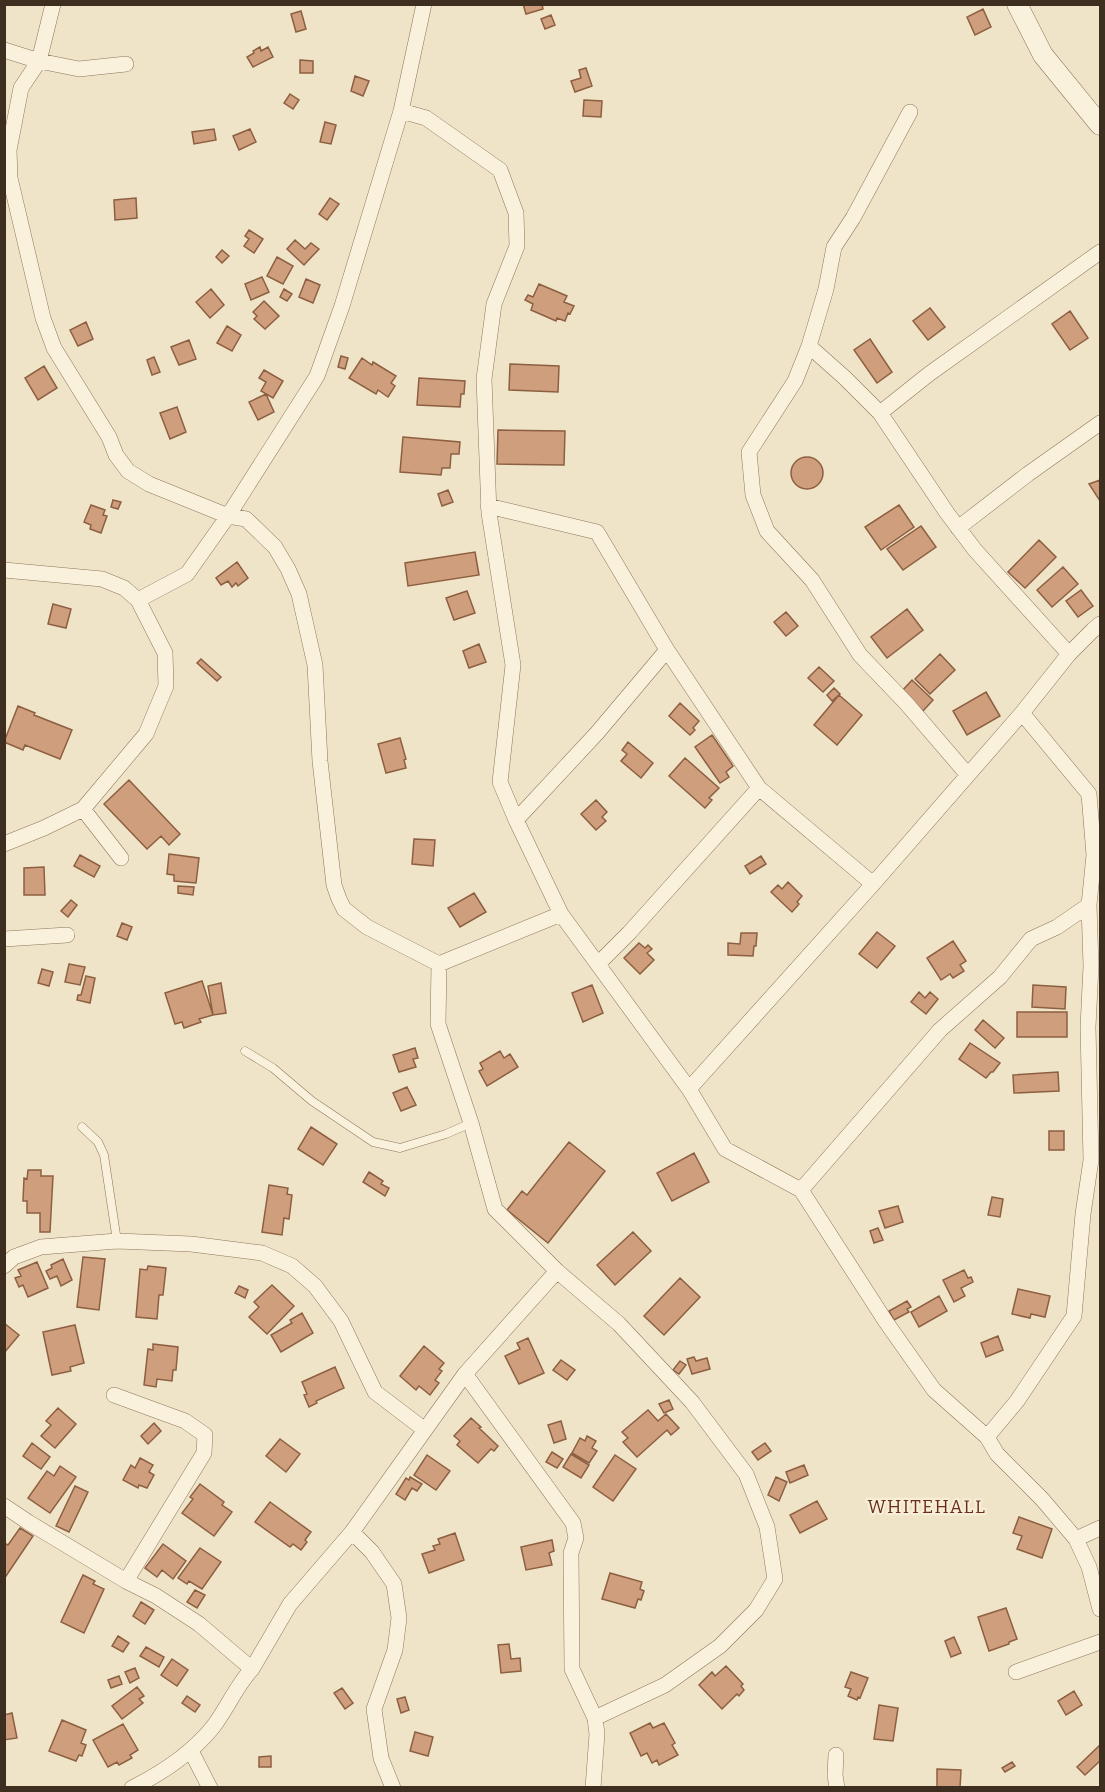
<svg xmlns="http://www.w3.org/2000/svg" width="1105" height="1792" viewBox="0 0 1105 1792" font-family="Bitter,serif">
<style>
.building{fill:#cf9f7d;stroke:#8d5f41;stroke-width:1.5}
.lines{fill:none;stroke-linecap:round;stroke-linejoin:round}
.service-casing{stroke:#8d765c;stroke-width:9}
.minor-casing{stroke:#8d765c;stroke-width:16}
.tertiary-casing{stroke:#8d765c;stroke-width:21}
.service{stroke:#faf1dc;stroke-width:8}
.minor{stroke:#faf1dc;stroke-width:15}
.tertiary{stroke:#faf1dc;stroke-width:20}
.labels{text-anchor:middle;stroke-width:4.5;stroke-linejoin:round;paint-order:stroke}
.neighbourhood-label{font-size:18px;letter-spacing:1.5px;fill:#6b2e1e;stroke:#f7eed8}
</style>
<rect width="100%" height="100%" fill="#f0e4c8"/>
<path class="building" d="M523,4H542L543,9L526,14Z
M983,9L991,27L975,35L967,17Z
M301,11L306,29L296,32L291,14Z
M551,15L555,25L545,29L541,19Z
M260,47L261,51L268,47L273,57L253,67L247,57L254,53L253,51Z
M300,60L313,61V73H300Z
M586,68L592,86L575,92L571,81L581,78L579,70Z
M355,76L369,81L363,96L351,91Z
M290,94L299,100L293,109L284,103Z
M584,100L602,101L601,117L583,116Z
M325,122L336,125L331,144L320,142Z
M214,129L216,140L194,144L192,132Z
M250,129L256,142L239,150L233,136Z
M136,198L137,218L115,220L114,200Z
M330,198L339,204L327,220L319,214Z
M249,230L263,239L254,253L244,246L249,239L245,236Z
M295,240L305,249L311,243L319,249L304,265L287,249Z
M222,250L229,256L222,263L216,257Z
M277,257L293,266L283,284L267,276Z
M262,277L269,292L251,300L245,284Z
M306,279L320,285L313,303L299,297Z
M539,284L567,296L564,302L574,306L570,314L568,313L565,321L557,318L556,321L531,310L533,304L525,300L528,295L533,297Z
M211,289L224,305L210,318L196,302Z
M284,289L292,294L287,301L280,297Z
M264,301L279,316L265,329L254,319L257,316L253,312Z
M930,308L945,327L928,340L913,321Z
M1070,311L1088,338L1070,350L1052,324Z
M86,322L93,339L78,346L70,330Z
M227,326L241,335L232,351L217,343Z
M870,339L892,372L877,383L854,350Z
M189,340L196,359L179,365L171,347Z
M341,356L348,358L345,369L338,367Z
M154,357L160,372L152,375L147,360Z
M362,358L372,365L373,362L396,376L391,383L395,386L388,397L378,390L376,394L349,378Z
M510,364L559,366L558,392L509,390Z
M44,366L57,388L38,400L25,378Z
M264,370L283,381L273,398L261,391L266,382L259,378Z
M419,378L465,381L464,394H461L460,407L417,405Z
M266,394L274,412L258,420L249,402Z
M177,407L186,432L170,439L160,413Z
M498,430L565,431L564,465L497,464Z
M403,437L460,442L459,454H451L450,468H442L441,475L400,472Z
M791 473a16 16 0 1 1 32 0a16 16 0 1 1-32 0Z
M1100,480V501L1089,484Z
M448,490L453,502L442,506L438,494Z
M113,500L121,502L118,509L111,507Z
M91,505L105,510L103,515L107,516L101,533L90,529L91,525L84,522Z
M899,505L914,527L881,550L865,527Z
M921,526L936,547L903,570L887,549Z
M1039,540L1056,557L1025,588L1008,572Z
M475,552L479,575L408,586L405,563Z
M237,562L248,578L238,586L236,583L232,587L228,581L221,585L216,578Z
M1063,567L1078,584L1052,607L1037,590Z
M1081,590L1093,606L1078,617L1066,601Z
M467,591L475,613L454,620L446,598Z
M53,604L71,609L66,628L48,624Z
M907,609L923,630L887,658L871,637Z
M786,612L798,626L786,636L774,622Z
M479,644L486,662L469,668L463,651Z
M940,654L955,670L930,694L915,679Z
M201,659L221,677L217,681L197,663Z
M819,667L834,681L823,692L808,678Z
M912,680L933,700L923,711L901,692Z
M834,688L840,694L832,701L827,695Z
M986,692L1000,716L967,735L953,711Z
M839,695L862,715L837,745L814,725Z
M680,703L699,721L693,728L695,730L690,735L669,716Z
M18,706L35,713L34,715L72,730L60,759L25,745L23,750L4,742Z
M712,735L733,766L726,772L729,777L720,783L695,747Z
M400,738L406,759L404,760L406,768L386,773L378,744Z
M628,742L653,763L641,778L621,761L627,754L622,750Z
M685,758L719,788L709,798L712,800L705,808L669,776Z
M129,780L180,834L169,845L161,836L147,849L104,804Z
M596,800L607,812L602,817L606,821L596,830L581,814Z
M414,839L435,840L433,866L412,864Z
M169,854L199,858L196,883L174,881V875L167,874Z
M80,855L100,866L94,877L74,866Z
M761,856L766,864L750,874L745,866Z
M44,867L45,895H24V868Z
M788,882L802,896L797,902L799,904L792,912L771,892L778,885L782,889Z
M178,886L194,887L193,895L178,893Z
M474,893L486,912L460,927L448,908Z
M71,900L77,905L68,917L61,911Z
M122,923L132,927L127,940L117,936Z
M877,932L895,946L877,968L859,954Z
M741,933H757L756,946H754L753,956L728,955V943L740,944Z
M953,941L966,961L960,965L964,971L953,978L950,974L941,980L927,958Z
M639,943L645,948L648,945L652,949L647,953L654,960L640,974L624,958Z
M69,964L85,967L80,985L65,982Z
M42,969L53,972L49,986L38,983Z
M86,976L95,978L90,1003L77,1000L78,995H81Z
M202,981L213,1015L199,1019L201,1022L184,1028L182,1022L175,1024L165,993Z
M221,983L226,1013L213,1015L208,986Z
M592,985L603,1013L583,1022L572,993Z
M1033,985L1066,987L1065,1009L1032,1007Z
M919,992L925,998L930,992L938,999L926,1014L911,1002Z
M1017,1012H1067V1037H1017Z
M983,1020L1004,1038L995,1048L975,1030Z
M970,1043L1000,1063L993,1072H991L986,1078L959,1059Z
M415,1048L418,1058L413,1059L416,1067L399,1072L393,1055Z
M500,1051L504,1058L510,1054L518,1067L487,1086L479,1071L483,1069L480,1063Z
M1058,1072L1059,1091L1014,1093L1013,1075Z
M407,1087L416,1105L401,1111L393,1093Z
M311,1127L337,1144L323,1165L298,1149Z
M1049,1131H1064V1150H1049Z
M569,1142L605,1171L548,1243L507,1210L522,1191L527,1195Z
M694,1153L709,1182L672,1201L657,1173Z
M28,1170H41V1176H53L50,1232H40V1213H27V1201H23L24,1178L27,1179Z
M369,1172L383,1181L381,1184L389,1188L385,1196L363,1182Z
M269,1185L288,1188L287,1194L292,1195L289,1219L284,1218L282,1235L262,1232Z
M992,1197L1003,1199L1000,1217L988,1215Z
M898,1206L903,1222L885,1228L879,1211Z
M878,1228L883,1240L874,1243L870,1231Z
M633,1232L651,1251L615,1285L597,1265Z
M83,1257L105,1259L99,1310L77,1307Z
M63,1259L72,1280L61,1286L57,1276L50,1279L46,1271L52,1268L51,1265Z
M37,1262L48,1288L28,1297L23,1285L19,1287L15,1278L21,1276L18,1270Z
M148,1266L166,1268L163,1295H159L157,1319L136,1317L140,1269L147,1270Z
M964,1270L968,1278L971,1277L973,1282L961,1288L965,1296L954,1302L943,1280Z
M680,1278L700,1297L664,1335L644,1316Z
M272,1285L294,1306L267,1334L249,1317L259,1307L254,1302Z
M239,1286L248,1290L245,1298L235,1293Z
M1018,1289L1050,1296L1045,1317L1031,1314L1030,1318L1012,1314Z
M939,1296L947,1311L919,1327L911,1312Z
M907,1301L911,1307L907,1309L909,1312L894,1320L889,1311Z
M302,1313L313,1333L281,1352L271,1335L292,1323L290,1320Z
M4,1323L19,1335L4,1353Z
M75,1325L84,1363L70,1367L71,1371L52,1375L43,1332Z
M998,1336L1003,1350L986,1357L981,1343Z
M528,1338L544,1373L519,1384L505,1356L520,1349L517,1343Z
M153,1344L178,1347L176,1370H173L172,1381L157,1379L156,1387L144,1385L148,1349L153,1350Z
M424,1346L444,1363L439,1369L442,1371L435,1380L439,1383L430,1395L419,1386L416,1390L400,1376Z
M694,1357L696,1361L707,1358L710,1369L692,1374L687,1359Z
M561,1360L575,1370L567,1380L553,1370Z
M680,1361L686,1365L679,1374L673,1370Z
M335,1367L344,1388L316,1401L317,1403L309,1407L304,1395L307,1394L302,1382Z
M669,1400L673,1409L664,1413L659,1404Z
M58,1408L76,1424L55,1448L41,1436L51,1425L46,1421Z
M648,1410L658,1421L666,1414L679,1428L671,1435L667,1430L637,1457L623,1442L628,1438L622,1432Z
M471,1418L481,1427L479,1428L498,1446L494,1451L491,1449L478,1463L457,1445L460,1441L454,1436Z
M561,1421L566,1439L554,1443L548,1425Z
M154,1423L161,1431L148,1444L141,1436Z
M587,1436L596,1441L592,1448L597,1451L589,1463L572,1453L580,1438L585,1441Z
M280,1439L300,1454L286,1472L266,1456Z
M32,1443L50,1457L41,1469L23,1456Z
M765,1443L771,1451L758,1460L752,1452Z
M552,1452L563,1459L557,1468L546,1462Z
M571,1454L589,1465L581,1478L563,1467Z
M427,1455L450,1471L436,1490L414,1475Z
M615,1455L636,1469L613,1501L593,1487Z
M140,1458L153,1465L149,1472L154,1475L147,1488L139,1485L138,1488L123,1480L131,1465L135,1468Z
M804,1465L808,1475L790,1483L786,1472Z
M60,1466L76,1477L50,1513L28,1498L47,1471L54,1476Z
M410,1477L422,1484L417,1491L412,1488L405,1500L396,1494L406,1478L409,1480Z
M776,1477L787,1482L779,1501L768,1495Z
M200,1484L224,1502L222,1505L232,1512L214,1536L182,1513L193,1499L190,1497Z
M75,1486L88,1492L69,1532L56,1526Z
M817,1501L827,1519L800,1533L790,1515Z
M270,1502L311,1532L305,1540L307,1542L301,1550L293,1544L290,1547L255,1522Z
M1019,1517L1052,1529L1042,1558L1017,1549L1022,1536L1013,1533Z
M20,1528L33,1536L4,1579V1543L8,1545Z
M455,1533L464,1560L429,1573L422,1554L435,1550L433,1546L440,1544L438,1539Z
M552,1540L554,1551L549,1553L552,1565L526,1570L521,1547Z
M163,1544L186,1561L173,1579L162,1570L157,1577L145,1568Z
M200,1548L221,1562L202,1589L189,1581L187,1584L178,1578Z
M610,1573L642,1582L640,1589L644,1591L641,1600L638,1599L635,1608L602,1599Z
M83,1575L95,1581L93,1584L104,1589L84,1633L61,1622Z
M195,1590L205,1595L197,1608L187,1602Z
M141,1602L154,1610L145,1624L133,1616Z
M1006,1608L1017,1639L1009,1642V1644L989,1651L978,1617Z
M118,1636L129,1643L123,1652L112,1646Z
M954,1637L961,1653L951,1657L945,1641Z
M509,1644L511,1659L520,1658L521,1671L501,1673L498,1645Z
M146,1647L164,1657L159,1667L140,1656Z
M172,1659L188,1670L177,1686L161,1675Z
M726,1666L743,1684L741,1686L744,1690L739,1696L737,1694L722,1709L699,1685L712,1672L715,1676Z
M135,1668L139,1678L130,1683L125,1672Z
M851,1672L868,1678L860,1698L858,1697L857,1700L848,1696L851,1689L845,1687Z
M119,1676L122,1684L111,1688L108,1680Z
M137,1687L144,1696L139,1699L143,1703L122,1719L112,1706Z
M342,1688L353,1703L345,1709L334,1693Z
M1074,1691L1082,1705L1066,1715L1058,1701Z
M187,1696L200,1705L195,1712L182,1703Z
M405,1697L409,1710L401,1713L397,1699Z
M879,1705L898,1708L893,1741L874,1739Z
M12,1713L17,1738L4,1740V1715Z
M62,1720L86,1730L81,1743L86,1745L82,1756L79,1755L76,1761L49,1751Z
M650,1723L653,1728L664,1723L675,1743L672,1745L678,1755L659,1765L657,1760L652,1763L647,1753L641,1756L630,1733Z
M123,1724L138,1750L130,1755L132,1758L119,1765L117,1762L108,1767L93,1740Z
M415,1732L433,1737L428,1756L410,1751Z
M1100,1745V1761L1085,1775L1077,1767Z
M271,1756V1767H259V1757Z
M1012,1762L1015,1766L1005,1772L1002,1768Z
M937,1769L961,1770L960,1788H937Z"/>
<g class="lines">
<g class="service-casing">
<path id="service" d="M245,1051L273,1068L312,1101L373,1142L400,1148L446,1134L471,1123
M82,1127L98,1142L104,1155L117,1241"/>
</g>
<g class="minor-casing">
<path id="minor" d="M53,4L39,61L21,88L9,150L10,178L43,318L54,348L109,437L116,455L128,471L149,484L228,516L246,519L275,547L288,569L299,594L315,665L320,761L334,885L339,899L344,909L367,927L439,964L561,914L689,1089L725,1149L801,1190L886,1322L934,1390L987,1437L997,1454L1042,1499L1076,1539L1089,1567L1100,1609
M4,50L39,61L79,69L126,64
M401,111L426,118L500,170L516,213L517,246L494,304L484,379L489,513L513,665L500,782L516,820L561,914
M910,112L853,218L834,247L826,289L809,346L795,381L749,452L753,495L767,531L812,580L860,655L906,703L967,774
M809,346L845,378L880,413L947,513L975,550L1069,654
M880,413L929,374L1100,252
M488,506L597,532L667,650L759,788L873,884
M958,528L1028,474L1100,423
M4,570L102,579L124,588L138,600L165,653L166,686L146,734L83,809L44,828L4,844
M138,600L187,574L228,516L317,376L342,306L401,111L424,4
M83,809L121,858
M516,820L597,733L667,650
M4,939L67,935
M439,964L438,1024L471,1123L495,1209L557,1271L465,1374
M598,964L629,933L759,788
M689,1089L873,884L1022,713L1069,654L1093,630L1100,624
M801,1190L940,1030L1000,977L1031,939L1057,927L1089,905
M4,1266L14,1257L41,1247L117,1241L191,1244L262,1253L292,1266L315,1286L341,1321L375,1392L425,1430
M557,1271L619,1324L692,1402L746,1474L767,1527L775,1579L756,1610L720,1646L665,1685L595,1718
M114,1395L185,1421L205,1435L204,1453L126,1581
M987,1437L1017,1401L1074,1316L1083,1214L1091,1160L1088,1027L1091,966L1089,905L1094,855L1089,794L1022,713
M4,1506L28,1522L126,1581L156,1596L199,1624L252,1669
M352,1532L372,1552L394,1584L399,1618L395,1650L374,1709L381,1758L393,1788
M1076,1539L1100,1528
M1016,1672L1100,1642
M191,1751L210,1788
M836,1755L835,1775L837,1788
M132,1788C162,1773 192,1753 213,1727C227,1709 236,1686 252,1669L290,1604L352,1532L465,1374L573,1523L576,1538L571,1553L572,1669L595,1718L597,1734L593,1788"/>
</g>
<g class="tertiary-casing">
<path id="tertiary" d="M1017,4L1043,55L1100,125"/>
</g>
<use href="#service" class="service"/>
<use href="#minor" class="minor"/>
<use href="#tertiary" class="tertiary"/>
</g>
<g class="labels">
<g class="neighbourhood-label">
<text x="927" y="1513">WHITEHALL</text>
</g>
</g>
<rect width="1105" height="1792" fill="none" stroke="#3d2e20" stroke-width="12"/>
</svg>
